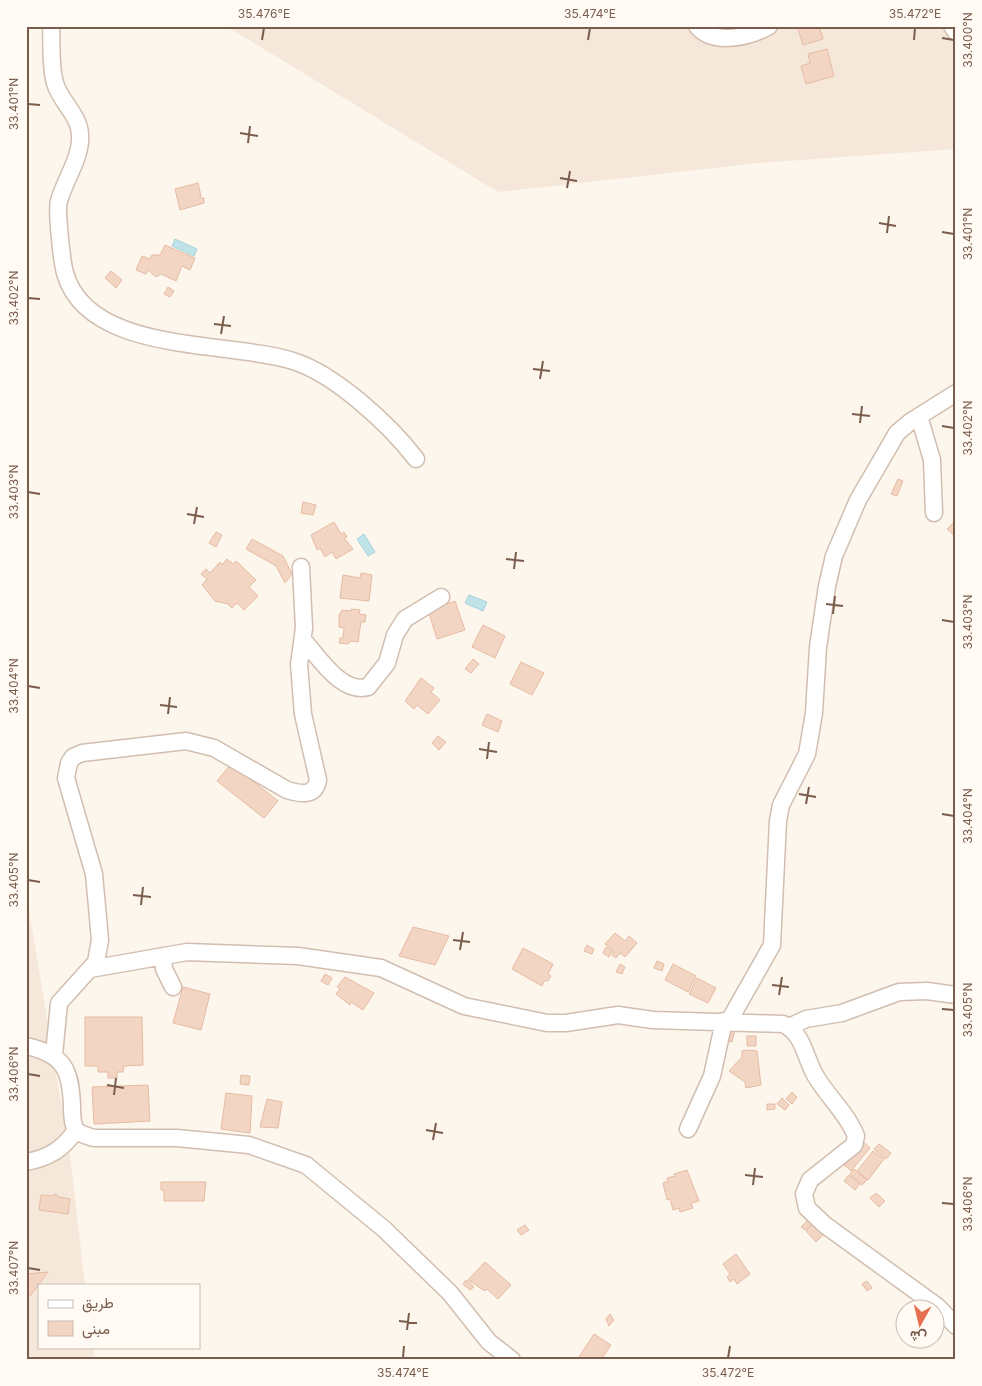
<svg xmlns="http://www.w3.org/2000/svg" width="982" height="1386" viewBox="0 0 982 1386" font-family="Inter,Vazirmatn,sans-serif">
<style>
.residential{fill:#f5e8da}
.water{fill:#bfe3e8;stroke:#a5d3da}
.building{fill:#f3d5c3;stroke:#e6bba3}
.lines{fill:none;stroke-linecap:round;stroke-linejoin:round}
.minor-casing{stroke:#d1beb0;stroke-width:19}
.minor{stroke:#fff;stroke-width:16}
.ticks{fill:none;stroke:#7a5c4d;stroke-width:2}
.neatline{fill:none;stroke:#7a5c4d;stroke-width:2}
.ticks-label{font-size:12px;text-anchor:middle;fill:#7a5c4d}
</style>
<rect width="100%" height="100%" fill="#fdf6ec"/>
<path class="residential" d="M226,26H956V149L759,163L498,192Z
M26,892L71,1163L85,1285H39V1347H93L94,1360H26Z"/>
<path class="water" d="M175,239L197,249L194,256L172,246Z
M364,534L375,552L368,556L357,539Z
M469,595L487,602L483,611L465,603Z"/>
<path class="building" d="M797,26H826V27L820,29L823,39L803,45Z
M827,49L834,76L806,84L801,66L810,63L808,54Z
M198,183L201,196L199,198H204V203L180,210L175,189Z
M165,245L195,258L190,270L182,266L176,281L161,274L156,277L148,270L146,274L136,270L142,256L150,259L152,255H160Z
M111,271L122,280L116,288L105,278Z
M168,287L174,291L170,297L164,294Z
M898,479L903,481L897,496L891,494Z
M303,502L316,505L313,515L301,513Z
M956,520V537L947,529Z
M334,522L341,534L344,532L347,537L344,538L353,549L336,559L332,552L325,557L320,548L317,550L311,535Z
M216,532L222,535L216,547L209,543Z
M252,539L283,556L292,574L285,583L276,566L246,549Z
M227,559L233,564L236,561L256,580L249,587L258,596L244,610L237,603L232,608L228,604L215,601L202,585L207,579L201,574L206,569L210,573L220,562L222,565Z
M361,573L372,575L369,601L340,598L343,575L360,578Z
M455,601L465,630L437,639L428,610Z
M351,609L360,610L359,614L366,615L365,622H361L358,642L351,641L348,644L339,643L340,638H343L344,628L339,627V615L342,610L351,611Z
M483,625L505,636L495,658L472,647Z
M473,659L479,664L471,673L465,669Z
M521,662L544,673L532,695L510,684Z
M421,678L434,688L431,692L440,700L428,714L417,705L414,709L405,701Z
M487,714L502,721L498,732L482,725Z
M438,736L446,742L439,750L432,743Z
M231,764L278,801L264,818L217,781Z
M413,927L449,936L435,965L399,956Z
M615,933L625,941L629,936L637,943L625,957L620,953L616,958L612,955L614,951L605,944Z
M587,945L594,949L592,954L584,951Z
M606,947L612,951L609,957L603,953Z
M523,948L553,964L548,974L551,976L548,981L545,980L542,986L512,969Z
M657,961L664,964L662,971L654,968Z
M620,964L625,967L622,974L616,972Z
M673,964L696,976L688,992L665,980Z
M325,974L332,978L328,985L321,981Z
M345,977L374,993L363,1010L351,1002L350,1005L336,994L340,989L337,987Z
M697,978L716,988L708,1003L689,994Z
M183,987L210,994L201,1030L173,1023Z
M85,1017H142L143,1065L124,1066L123,1072H117V1078H108V1072H98V1066H85Z
M731,1023L735,1030L732,1042L726,1040Z
M747,1036H756V1046H747Z
M749,1050L757,1051L761,1085L746,1088L745,1082L729,1071L742,1057V1051Z
M241,1075L250,1076L249,1085L240,1084Z
M148,1085L150,1121L94,1124L92,1087Z
M792,1092L797,1097L792,1104L786,1099Z
M226,1093L252,1096L250,1133L221,1129Z
M782,1098L789,1105L785,1110L777,1104Z
M267,1099L282,1102L278,1128L260,1127Z
M767,1104H775V1109L767,1110Z
M861,1140L870,1148L851,1171L842,1163Z
M879,1144L891,1153L886,1159L874,1149Z
M873,1151L884,1159L868,1180L857,1171Z
M854,1169L867,1180L862,1185L850,1174Z
M687,1170L699,1201L691,1203L693,1208L680,1212L679,1208L673,1210L670,1199L667,1200L663,1183L668,1181L667,1178L675,1176L674,1174Z
M849,1175L860,1184L855,1190L844,1181Z
M161,1182H206L204,1201H164V1190H161Z
M876,1193L885,1201L879,1207L870,1198Z
M56,1194L58,1197L70,1199L68,1214L39,1210L41,1195L52,1196Z
M808,1220L812,1224L805,1230L801,1227Z
M812,1224L823,1235L816,1242L806,1231Z
M525,1225L529,1230L521,1235L517,1230Z
M736,1254L750,1274L737,1284L734,1279L730,1282L727,1277L730,1274L723,1264Z
M485,1262L511,1285L498,1299L487,1289L485,1291L468,1280Z
M48,1272L30,1296H26V1274Z
M466,1280L474,1287L470,1290L463,1284Z
M867,1281L872,1288L867,1291L862,1284Z
M610,1314L614,1320L609,1326L606,1319Z
M594,1334L611,1345L601,1360H577Z"/>
<g class="lines">
<g class="minor-casing">
<path id="minor" d="M51,26C52,45 50,65 55,83C60,101 79,115 80,134C82,157 65,179 59,201C56,210 62,262 65,273C88,355 228,340 293,361C335,374 390,425 416,459
M697,26C713,46 750,37 769,26
M952,26L956,32
M919,416L932,460L934,513
M303,640C319,657 341,694 368,687L387,663L395,635L405,619L441,597
M163,956L164,969L173,987
M90,969L187,952L298,956L381,968L464,1006L547,1023H566L618,1015L653,1020L783,1024C803,1033 805,1057 815,1075C827,1096 847,1113 856,1136L854,1145L810,1180L804,1194L807,1208L825,1225L938,1307L956,1326
M729,1021L772,945L778,821L781,805L807,754L814,713L818,647L827,586L834,556L858,500L897,433L910,422L956,393
M789,1027L806,1019L842,1013L899,992L927,991L956,995
M26,1046C64,1054 71,1070 72,1107C72,1114 72,1124 76,1130C81,1135 88,1136 94,1138H177L249,1145L306,1165L384,1229L450,1293L489,1342L512,1360
M54,1055L59,1003L96,962L100,940L94,874L66,778L69,763L73,757L82,753L186,741L214,748L287,790C300,794 315,797 318,780L303,714L299,664L304,628L301,567
M688,1129L712,1076L724,1021
M26,1162C49,1158 63,1149 76,1130"/>
</g>
<use href="#minor" class="minor"/>
</g>
<path class="ticks" d="M942,38L954,40M262,40L264,28M588,40L590,28M914,40L915,28M28,104L40,105M240,133L258,136M248,143L250,126M560,178L577,181M567,188L570,171M879,223L896,226M942,232L954,234M887,233L889,216M28,298L40,299M214,324L231,326M221,334L224,316M533,369L550,371M540,379L543,361M852,414L870,416M860,423L862,406M942,426L954,428M28,492L40,494M187,514L204,517M194,524L197,507M506,559L524,561M514,569L516,552M826,604L843,606M833,614L835,596M942,620L954,622M28,686L40,688M160,705L177,707M168,714L170,697M479,749L497,752M487,759L489,742M799,794L816,797M806,804L809,787M942,814L954,816M28,880L40,882M133,895L151,897M141,905L143,887M453,940L470,942M460,950L463,932M772,985L789,987M779,995L782,977M942,1009L954,1010M28,1074L40,1076M107,1085L124,1088M114,1095L116,1078M426,1130L443,1133M433,1140L436,1123M745,1175L763,1177M753,1185L755,1168M942,1203L954,1204M28,1268L40,1270M399,1321L417,1323M407,1330L409,1313M403,1358L404,1346M728,1358L730,1346"/>
<rect width="982" height="1386" fill="none" stroke="#fffaf3" stroke-width="55"/>
<rect x="38" y="1284" width="162" height="65" fill="#fffaf3" stroke="#cabbb1"/>
<rect x="48" y="1300" width="25" height="8" fill="#ffffff" stroke="#cabbb1"/>
<text x="82" y="1308" font-size="15" fill="#7a5c4d">طريق</text>
<rect x="48" y="1321" width="25" height="15" fill="#f3d5c3" stroke="#cabbb1"/>
<text x="82" y="1334" font-size="15" fill="#7a5c4d">مبنى</text>
<g transform="translate(920 1324) rotate(188)"><circle r="24" fill="#fffaf3" stroke="#cabbb1"/>
<path d="M0-4L9 19L0 12L-9 19Z" fill="#e76f51"/>
<text y="-8" font-size="14" font-weight="bold" text-anchor="middle" fill="#7a5c4d">ش</text>
</g>
<rect x="28" y="28" width="926" height="1330" class="neatline"/>
<g class="ticks-label">
<text x="264" y="18">35.476°E</text>
<text x="590" y="18">35.474°E</text>
<text x="915" y="18">35.472°E</text>
<text transform="translate(968 40) rotate(-90)" y="4">33.400°N</text>
<text transform="translate(14 104) rotate(-90)" y="4">33.401°N</text>
<text transform="translate(968 234) rotate(-90)" y="4">33.401°N</text>
<text transform="translate(14 298) rotate(-90)" y="4">33.402°N</text>
<text transform="translate(968 428) rotate(-90)" y="4">33.402°N</text>
<text transform="translate(14 492) rotate(-90)" y="4">33.403°N</text>
<text transform="translate(968 622) rotate(-90)" y="4">33.403°N</text>
<text transform="translate(14 686) rotate(-90)" y="4">33.404°N</text>
<text transform="translate(968 816) rotate(-90)" y="4">33.404°N</text>
<text transform="translate(14 880) rotate(-90)" y="4">33.405°N</text>
<text transform="translate(968 1010) rotate(-90)" y="4">33.405°N</text>
<text transform="translate(14 1074) rotate(-90)" y="4">33.406°N</text>
<text transform="translate(968 1204) rotate(-90)" y="4">33.406°N</text>
<text transform="translate(14 1268) rotate(-90)" y="4">33.407°N</text>
<text x="403" y="1377">35.474°E</text>
<text x="728" y="1377">35.472°E</text>
</g>
</svg>
